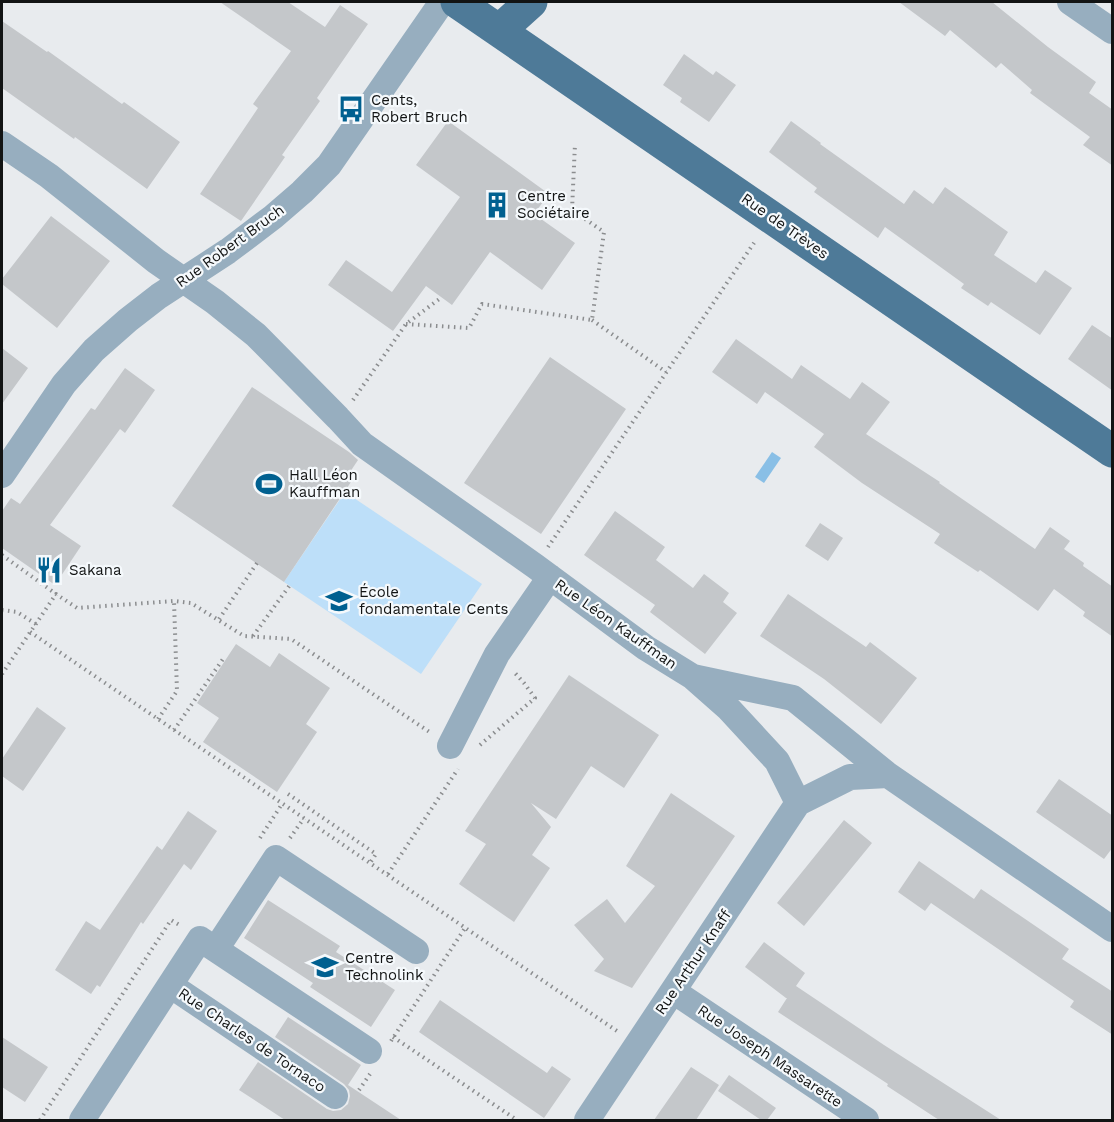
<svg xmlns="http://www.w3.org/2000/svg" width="1114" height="1122" viewBox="0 0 1114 1122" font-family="'Work Sans',sans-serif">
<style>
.green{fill:#bddff9}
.water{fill:#89bfe6}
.building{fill:#c4c7ca}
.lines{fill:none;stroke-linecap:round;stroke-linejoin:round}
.path{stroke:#8b8d8f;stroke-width:4;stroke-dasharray:1.5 4.5;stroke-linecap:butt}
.minor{stroke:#97aebf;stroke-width:26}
.major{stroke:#4e7a98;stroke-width:33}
.labels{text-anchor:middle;stroke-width:4.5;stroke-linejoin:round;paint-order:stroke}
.poi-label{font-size:15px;fill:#121414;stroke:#f5f9fc;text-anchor:start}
.street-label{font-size:15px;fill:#121414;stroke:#f5f9fc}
</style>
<rect width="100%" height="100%" fill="#e8ebee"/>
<path class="green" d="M345,492L482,584L421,674L284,582Z"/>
<path class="water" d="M772,452L781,458L764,483L755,477Z"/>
<path class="building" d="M220,2H288L325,27L340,5L368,24L317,98L320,101L282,155L285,157L241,221L200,194L258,108L253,104L291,51Z
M899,2H992L1048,47L1096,82L1089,93L1113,110V166L1083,145L1090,137L1030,93L1032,90L1001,63L996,68L950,30L945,36Z
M2,21L47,52L48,51L122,104L124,102L180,142L147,189L75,137L74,139L2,88Z
M684,54L713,75L716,71L736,85L709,122L680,102L682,98L663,85Z
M448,121L549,194L534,214L575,243L542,290L490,252L452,305L426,286L393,331L328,285L346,260L392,292L460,197L416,165Z
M791,121L821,143L820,144L904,204L914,190L933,204L945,187L1008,232L994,255L1036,283L1045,270L1072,288L1040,335L991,302L988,306L961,288L964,284L885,227L878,238L814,192L817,188L769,152Z
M51,216L110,261L57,328L2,284V279Z
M1092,325L1113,339V391L1068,359Z
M736,339L792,379L801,365L850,399L862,382L890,402L866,434L940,482L939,483L1035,549L1050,527L1070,541L1064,549L1084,563L1083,566L1113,587V637L1083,616L1085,612L1054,589L1038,611L980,570L978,572L934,543L940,534L862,483L814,447L824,434L765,392L757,404L712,372Z
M2,348L28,368L2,404Z
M550,357L626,409L541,534L464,483Z
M125,368L155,390L125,433L120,429L50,525L81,546L55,585L2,548V511L11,498L20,504L91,408L95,410Z
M252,387L349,452L358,460L350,472L355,476L284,582L172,506Z
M615,511L665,547L656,560L693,588L704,574L729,593L723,602L737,613L705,654L650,612L655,605L584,555Z
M820,523L843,538L828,561L805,546Z
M788,594L866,647L870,642L917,678L881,724L824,679L760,636Z
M236,644L270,667L279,653L330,688L306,724L317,732L277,792L203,742L219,718L197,703Z
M569,675L659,735L624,788L591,766L556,819L531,803L551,827L532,855L550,868L514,922L459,884L486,844L465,831Z
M37,707L66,728L23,791L2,776V759Z
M1059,779L1113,816V847L1104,859L1036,812Z
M671,793L735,836L632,988L594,971L604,959L574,925L607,899L625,923L655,886L626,866Z
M188,811L217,831L191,870L184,864L143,924L141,922L100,987L97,985L91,994L55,970L86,921L100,930L157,846L162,850Z
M844,820L872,843L804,926L777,903Z
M919,861L974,899L981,889L1069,949L1062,959L1113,992V1035L1070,1007L1074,1001L931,903L925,911L898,892Z
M268,900L340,946L336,952L395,990L371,1027L310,987L313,983L244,938Z
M764,942L805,973L796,986L884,1045L1001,1120H939L887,1086L888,1084L778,1012L787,998H786L745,967Z
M440,1000L547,1073L552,1066L571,1079L544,1118L419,1032Z
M288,1017L361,1065L348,1085L401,1120H285L239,1090L258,1062L327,1109L333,1111L341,1110L348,1104L350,1096L349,1090L344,1084L275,1037Z
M2,1037L48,1067L25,1102L2,1087Z
M691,1067L719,1085L696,1120H654Z
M729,1075L776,1108L767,1120H761L718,1091Z"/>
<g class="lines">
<path class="path" d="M592,320L666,372
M406,324L469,328L482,304L592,320L604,232L572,210L575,144
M353,400L406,324L442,297
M548,547L756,240
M2,555L56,594
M2,610L17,612L36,624
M219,619L257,563
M30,632L617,1031
M253,636L290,585
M2,674L56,594L77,608L174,601L191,603L244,636L291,639L431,733
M158,719L177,691L174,601
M174,730L223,659
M480,745L535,698L524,683L514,672
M288,794L376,854L370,863
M260,838L282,804
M290,838L304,818
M388,874L458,769
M393,1037L517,1120
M391,1041L465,928
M359,1090L370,1074
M40,1120L171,920L181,926"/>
<path class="minor" d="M1070,2L1112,31
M2,144L49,176L156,261L215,302L256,335L338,418L362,444L535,566L646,648L693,677L793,698L888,775L1112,929
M2,475L64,384L94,350L128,320L159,296L228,251L273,217L302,192L329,165L442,2
M694,678L728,708L777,761L798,803
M450,746L497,654L550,577
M216,949L276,858L416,951
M170,985L335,1096
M673,991L866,1120
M82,1120L200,939L369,1051
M587,1120L798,803L850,777L888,775"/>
<path class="major" d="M457,2L1112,451
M500,30L531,2"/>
</g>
<defs>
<g id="bus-bare" transform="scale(2.07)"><path d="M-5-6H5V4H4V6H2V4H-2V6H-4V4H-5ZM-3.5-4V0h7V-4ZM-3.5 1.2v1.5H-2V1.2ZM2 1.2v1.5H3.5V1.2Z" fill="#006090" stroke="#f5f9fc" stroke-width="2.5" paint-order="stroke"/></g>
<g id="building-bare" transform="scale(2.07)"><path d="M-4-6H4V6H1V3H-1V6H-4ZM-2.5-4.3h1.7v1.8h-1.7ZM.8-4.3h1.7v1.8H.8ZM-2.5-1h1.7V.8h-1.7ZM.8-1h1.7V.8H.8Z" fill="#006090" stroke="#f5f9fc" stroke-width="2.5" paint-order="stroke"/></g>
<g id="stadium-bare" transform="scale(2.07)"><path d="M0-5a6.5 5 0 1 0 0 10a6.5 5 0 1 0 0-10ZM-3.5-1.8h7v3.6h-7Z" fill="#006090" stroke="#f5f9fc" stroke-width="2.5" paint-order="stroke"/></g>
<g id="restaurant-bare" transform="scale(2.07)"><path d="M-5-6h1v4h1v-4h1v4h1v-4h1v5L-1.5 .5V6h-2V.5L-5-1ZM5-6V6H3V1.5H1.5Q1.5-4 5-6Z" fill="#006090" stroke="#f5f9fc" stroke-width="2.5" paint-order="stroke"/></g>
<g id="school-bare" transform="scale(2.07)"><path d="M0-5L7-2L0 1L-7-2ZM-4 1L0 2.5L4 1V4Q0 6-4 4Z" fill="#006090" stroke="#f5f9fc" stroke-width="2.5" paint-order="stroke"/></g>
</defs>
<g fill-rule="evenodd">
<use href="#bus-bare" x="351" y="109"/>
<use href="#building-bare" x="497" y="205"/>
<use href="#stadium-bare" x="269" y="484"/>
<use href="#restaurant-bare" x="49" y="570"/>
<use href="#school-bare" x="339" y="601"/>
<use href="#school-bare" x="325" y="967"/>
</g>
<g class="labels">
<g class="poi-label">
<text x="371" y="105">Cents,<tspan x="371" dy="17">Robert Bruch</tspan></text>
<text x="517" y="201">Centre<tspan x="517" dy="17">Sociétaire</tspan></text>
<text x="289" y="480">Hall Léon<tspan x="289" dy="17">Kauffman</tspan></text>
<text x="69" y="575">Sakana</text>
<text x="359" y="597">École<tspan x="359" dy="17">fondamentale Cents</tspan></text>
<text x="345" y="963">Centre<tspan x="345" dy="17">Technolink</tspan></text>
</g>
<g class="street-label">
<text transform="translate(785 226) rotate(35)" y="5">Rue de Trèves</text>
<text transform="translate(230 246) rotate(-36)" y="5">Rue Robert Bruch</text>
<text transform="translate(616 624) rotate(35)" y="5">Rue Léon Kauffman</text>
<text transform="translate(693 962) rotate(-56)" y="5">Rue Arthur Knaff</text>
<text transform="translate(252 1040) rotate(34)" y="5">Rue Charles de Tornaco</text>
<text transform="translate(770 1056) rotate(34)" y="5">Rue Joseph Massarette</text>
</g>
</g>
<rect width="1114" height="1122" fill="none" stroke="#121414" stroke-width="6"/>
</svg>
